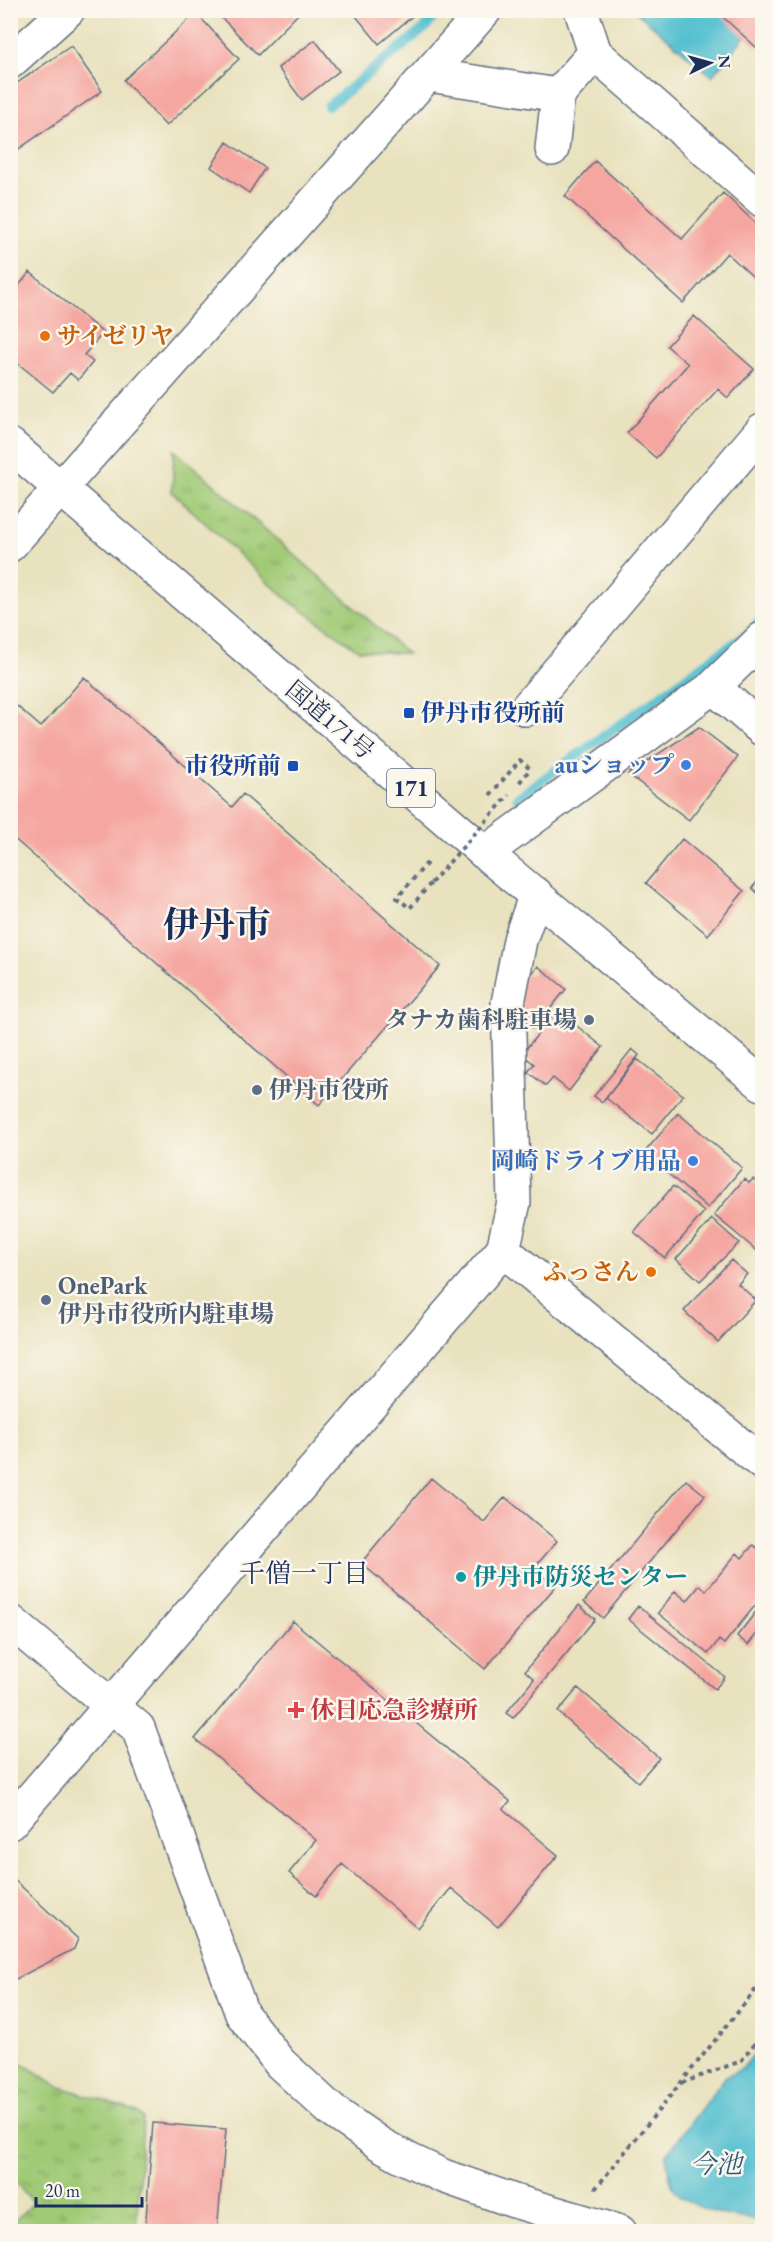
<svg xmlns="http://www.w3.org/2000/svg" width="773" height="2242" viewBox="0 0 773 2242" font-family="'EB Garamond','Noto Serif JP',serif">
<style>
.park{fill:url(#park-tufts);stroke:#5e7c6a;stroke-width:1.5}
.water{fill:#55c0d0;stroke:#387897;stroke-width:1.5}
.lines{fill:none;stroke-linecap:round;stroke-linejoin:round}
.stream{stroke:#55c0d0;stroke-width:10}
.building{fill:#f5a6a0}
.minor-casing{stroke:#636e80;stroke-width:36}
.highway-casing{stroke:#636e80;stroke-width:36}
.path{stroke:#636e80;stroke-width:4;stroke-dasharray:4.5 4.5;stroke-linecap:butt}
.minor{stroke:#fff;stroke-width:33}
.highway{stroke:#fff;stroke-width:33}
.path-bridge{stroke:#636e80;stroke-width:4;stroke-dasharray:4.5 4.5;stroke-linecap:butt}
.food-dot{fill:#e8710a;stroke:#fbf7ec;stroke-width:2}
.transit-dot{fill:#1a4fb4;stroke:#fbf7ec;stroke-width:2}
.shop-dot{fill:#3f7fe0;stroke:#fbf7ec;stroke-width:2}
.service-dot{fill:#5c6f8a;stroke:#fbf7ec;stroke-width:2}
.culture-dot{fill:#0f9aa8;stroke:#fbf7ec;stroke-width:2}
.health-dot{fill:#e0444e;stroke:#fbf7ec;stroke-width:2}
.labels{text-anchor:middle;stroke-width:5;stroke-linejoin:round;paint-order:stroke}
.shield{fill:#fbf7ec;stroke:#5e6b89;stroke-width:1.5}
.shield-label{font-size:22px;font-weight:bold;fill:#1b2f5e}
.food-label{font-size:24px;font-weight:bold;fill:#c56008;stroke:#fbf7ec;text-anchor:start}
.transit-label{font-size:24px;font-weight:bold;fill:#164399;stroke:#fbf7ec;text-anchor:start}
.street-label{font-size:24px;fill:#1b2f5e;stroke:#fbf7ec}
.shop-label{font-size:24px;font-weight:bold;fill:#366cbe;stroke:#fbf7ec;text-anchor:end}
.service-label{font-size:24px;font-weight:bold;fill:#4e5e75;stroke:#fbf7ec;text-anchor:start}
.culture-label{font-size:24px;font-weight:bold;fill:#0d838f;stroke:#fbf7ec;text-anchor:start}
.health-label{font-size:24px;font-weight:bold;fill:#be3a42;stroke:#fbf7ec;text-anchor:start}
.neighbourhood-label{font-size:26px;fill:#1b2f5e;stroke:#fbf7ec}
.water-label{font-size:26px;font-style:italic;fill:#2c5a80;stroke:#fbf7ec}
.town-label{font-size:36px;font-weight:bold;fill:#1b2f5e;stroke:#fbf7ec}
</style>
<defs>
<pattern id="park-tufts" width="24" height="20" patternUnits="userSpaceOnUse" patternTransform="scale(1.5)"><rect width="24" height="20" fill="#a0ca76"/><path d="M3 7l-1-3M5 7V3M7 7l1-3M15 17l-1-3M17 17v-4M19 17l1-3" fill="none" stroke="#82a464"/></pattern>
</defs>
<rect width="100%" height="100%" fill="#fbf7ec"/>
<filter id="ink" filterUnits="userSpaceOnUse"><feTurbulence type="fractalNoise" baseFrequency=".0167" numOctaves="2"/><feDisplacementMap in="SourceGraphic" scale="12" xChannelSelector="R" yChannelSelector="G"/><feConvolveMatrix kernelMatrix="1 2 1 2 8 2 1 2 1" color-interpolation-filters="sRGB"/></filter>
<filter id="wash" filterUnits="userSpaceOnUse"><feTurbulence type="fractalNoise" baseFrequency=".008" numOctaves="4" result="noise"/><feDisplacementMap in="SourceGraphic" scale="24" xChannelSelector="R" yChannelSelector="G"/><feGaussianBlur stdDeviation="1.35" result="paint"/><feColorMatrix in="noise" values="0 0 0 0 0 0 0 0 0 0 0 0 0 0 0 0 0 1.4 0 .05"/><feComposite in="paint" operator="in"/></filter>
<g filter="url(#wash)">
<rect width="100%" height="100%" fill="#e9e2bf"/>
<path class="park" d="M174,450L195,468L408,654L358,650L284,597L172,492Z
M10,2056L58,2086L137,2112L143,2118L136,2231H11V2221L13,2223L33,2202L11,2177Z"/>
<path class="water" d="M762,10V16L712,76L635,11Z
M762,2044V2219C739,2220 686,2210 673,2187C669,2179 668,2165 666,2155L726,2076L742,2069Z"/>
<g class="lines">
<path class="stream" d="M328,106L425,28L439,10
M517,798L750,632L762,618"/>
</g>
<g id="blocks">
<path class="building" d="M214,10H302L258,55Z
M351,10H414L416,13L379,44Z
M715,10H762V40L756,47Z
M196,13L239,59L166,126L124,80Z
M315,40L339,71L302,100L278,68Z
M71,46L102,91L10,155V88Z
M227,142L265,168L249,193L211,167Z
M595,161L682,239L723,193L762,229V285L727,253L683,303L565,196Z
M30,272L103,333L84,355L93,362L78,380L70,373L53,392L10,357V305L14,301L10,296Z
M694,316L754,369L728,398L718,389L656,458L627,433L688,364L667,346Z
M84,677L232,807L243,794L440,966L319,1105L10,835V700L41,727Z
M699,727L738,757L689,820L628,774Z
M682,839L744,891L708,935L646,883Z
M762,876V897L752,888Z
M538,966L566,989L534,1029L524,1021L519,981L527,974L531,975Z
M557,1010L603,1047L569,1091L553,1078L546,1086L528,1072L534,1064L522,1054Z
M632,1049L639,1055L602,1102L594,1096Z
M637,1059L683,1095L652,1134L606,1098Z
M678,1113L742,1168L708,1208L644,1153Z
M744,1179L749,1183L753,1179L762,1187V1255L714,1215Z
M673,1186L704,1212L665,1258L634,1232Z
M712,1219L739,1243L700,1281L676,1259Z
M731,1260L747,1274L738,1284L756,1300L718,1342L684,1311Z
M431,1478L484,1522L505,1497L557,1541L534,1568L555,1587L485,1669L361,1563Z
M686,1480L705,1495L603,1618L584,1602Z
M753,1545L762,1552V1597L724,1644L719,1640L708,1654L658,1613L675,1591L687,1601L700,1585L706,1591L737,1553L742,1558Z
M762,1604V1627L748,1645L737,1636Z
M579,1605L595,1619L513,1718L506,1713L534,1679L525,1671Z
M638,1606L725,1677L715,1689L628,1619Z
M293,1621L510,1801L503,1809L558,1855L498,1927L451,1888L418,1928L342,1864L316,1896L289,1873L316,1840L195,1739Z
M578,1688L659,1758L638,1782L558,1712Z
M10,1876L78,1939L74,1949L10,1982Z
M153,2123L226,2129L217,2232H145Z"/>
</g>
</g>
<g filter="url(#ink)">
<use href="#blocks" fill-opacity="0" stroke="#636e80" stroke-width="1.5"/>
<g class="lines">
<g class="minor-casing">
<path id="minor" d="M581,10L595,53
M10,62L68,10
M429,75L558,95L595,53L762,200
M552,149L558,95
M10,545L485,10
M713,687L762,729
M526,709L762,430
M485,853L713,687L762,639
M503,1250L762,1463
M10,1621L138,1728L242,2014L280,2063L331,2110L380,2144L409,2160L443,2176L514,2201L620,2232
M10,1823L503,1250L514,1202L508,1003L520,940L536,894"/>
</g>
<g class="highway-casing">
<path id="highway" d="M10,445L485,853L762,1084"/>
</g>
<path class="path" d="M490,795L520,760L530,769L519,783
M427,863L397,898L410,908L431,883
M682,2083L741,2061L762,2034
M595,2189L762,1982"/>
<use href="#minor" class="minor"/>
<use href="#highway" class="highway"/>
<path class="path-bridge" d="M431,883L509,795"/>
</g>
</g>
<g class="food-dot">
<circle cx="45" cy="336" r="6"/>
<circle cx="651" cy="1272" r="6"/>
</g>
<g class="transit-dot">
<rect x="403" y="707" width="12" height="12" rx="3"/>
<rect x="287" y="760" width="12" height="12" rx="3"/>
</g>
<g class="shop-dot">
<circle cx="686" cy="765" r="6"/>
<circle cx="693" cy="1161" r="6"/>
</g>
<g class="service-dot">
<circle cx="589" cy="1020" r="6"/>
<circle cx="257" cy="1090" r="6"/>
<circle cx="46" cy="1300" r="6"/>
</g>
<circle class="culture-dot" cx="461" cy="1577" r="6"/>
<path class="health-dot" d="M293 1701h6v6h6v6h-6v6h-6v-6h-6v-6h6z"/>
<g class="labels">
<rect class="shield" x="387" y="769" width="48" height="38" rx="4.5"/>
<g class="shield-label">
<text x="411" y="796">171</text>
</g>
<g class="food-label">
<text x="57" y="344">サイゼリヤ</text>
<text x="639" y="1280" text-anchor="end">ふっさん</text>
</g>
<g class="transit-label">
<text x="421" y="721">伊丹市役所前</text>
<text x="281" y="774" text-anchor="end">市役所前</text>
</g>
<g class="street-label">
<text transform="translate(330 720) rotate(40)" y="8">国道171号</text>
</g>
<g class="shop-label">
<text x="674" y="773">auショップ</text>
<text x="681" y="1169">岡崎ドライブ用品</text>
</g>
<g class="service-label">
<text x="577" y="1028" text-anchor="end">タナカ歯科駐車場</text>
<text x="269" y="1098">伊丹市役所</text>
<text x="58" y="1294">OnePark<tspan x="58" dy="28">伊丹市役所内駐車場</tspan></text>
</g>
<g class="culture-label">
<text x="473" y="1585">伊丹市防災センター</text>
</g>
<g class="health-label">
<text x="310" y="1718">休日応急診療所</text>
</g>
<g class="neighbourhood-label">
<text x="304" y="1582">千僧一丁目</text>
</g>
<g class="water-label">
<text x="716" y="2173">今池</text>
</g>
<g class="town-label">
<text x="217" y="937">伊丹市</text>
</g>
</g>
<rect width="773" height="2242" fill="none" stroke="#fbf7ec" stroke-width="36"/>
<g transform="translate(710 63) rotate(85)" stroke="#fbf7ec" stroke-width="4.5" paint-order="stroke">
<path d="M0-4.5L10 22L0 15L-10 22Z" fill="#1b2f5e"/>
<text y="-9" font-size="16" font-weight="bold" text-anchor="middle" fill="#1b2f5e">N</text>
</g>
<path d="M36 2197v9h106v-9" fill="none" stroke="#1b2f5e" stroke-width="3"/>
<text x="45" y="2197" font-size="18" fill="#1b2f5e" stroke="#fbf7ec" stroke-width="4.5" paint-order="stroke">20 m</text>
</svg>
